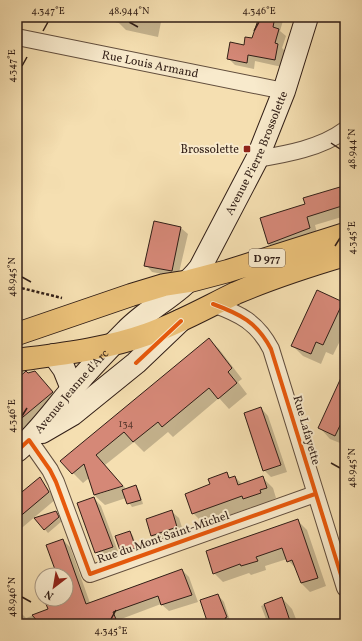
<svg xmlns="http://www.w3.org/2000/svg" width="362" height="641" viewBox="0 0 362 641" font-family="Vollkorn,serif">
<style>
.shadow{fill:#0003}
.building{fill:#d58877;stroke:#311e16}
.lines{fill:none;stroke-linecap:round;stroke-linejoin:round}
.street-casing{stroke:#624e3d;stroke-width:18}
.secondary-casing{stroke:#311e16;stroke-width:24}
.primary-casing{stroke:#311e16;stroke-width:24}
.path{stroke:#311e16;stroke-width:2.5;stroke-dasharray:3 2;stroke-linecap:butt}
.street{stroke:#f8eacc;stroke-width:16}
.secondary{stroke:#f8eacc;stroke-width:22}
.primary{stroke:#eac078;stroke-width:22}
.cycleway-casing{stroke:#f8eacc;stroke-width:6}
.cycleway{stroke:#e8590c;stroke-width:4}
.ticks{fill:none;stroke:#311e16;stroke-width:1.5}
.poi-dot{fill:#8f2418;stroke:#f8eacc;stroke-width:1.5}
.labels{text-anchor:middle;stroke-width:4;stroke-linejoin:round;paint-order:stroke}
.number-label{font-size:10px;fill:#5a382e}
.shield{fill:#f8eacc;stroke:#6d5b4d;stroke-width:1}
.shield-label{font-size:11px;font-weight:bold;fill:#311e16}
.street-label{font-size:12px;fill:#311e16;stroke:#f8eacc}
.poi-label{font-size:12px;fill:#311e16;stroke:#f8eacc;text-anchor:end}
.neatline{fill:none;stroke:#311e16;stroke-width:1.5}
.ticks-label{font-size:10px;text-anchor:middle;fill:#311e16}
</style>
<rect width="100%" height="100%" fill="#f5dfb1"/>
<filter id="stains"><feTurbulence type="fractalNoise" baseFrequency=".005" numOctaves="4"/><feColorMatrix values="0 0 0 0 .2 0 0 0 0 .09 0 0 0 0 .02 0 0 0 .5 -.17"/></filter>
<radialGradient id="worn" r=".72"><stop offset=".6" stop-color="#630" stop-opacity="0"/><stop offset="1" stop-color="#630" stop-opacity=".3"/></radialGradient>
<path class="shadow" d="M91,17H162L158,37L126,30L119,23Z
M260,17H284L280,31L286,36L282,48L285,51L282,67L255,61L254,69L235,65L228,58L253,40Z
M345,187V216L315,225L318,237L277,252L268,243L306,205L304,199Z
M181,228L188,234L178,277L152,272L146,265Z
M318,291L345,304V336L342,337L333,355L326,352L321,364L303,356L293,346Z
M209,339L219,349L242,379L238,382L247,394L229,409L219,398L173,437L168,432L144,452L134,442L105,465L122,485L99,492V494L124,486L126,490L135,487L139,490L143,504L132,507L126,498L105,505L94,495L89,478L83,483L73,473Z
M345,372V445L330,439L320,428Z
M24,373L42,380L59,399L24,430L17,423V380Z
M261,408L268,416L287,472L271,477L264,470Z
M226,474L231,478L235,477L242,484L263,478L273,488L276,498L270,501V503L254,509L252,507L204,524L193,513L212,485Z
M40,479L56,499L17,532V497Z
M94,498L101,506L119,554L104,559L96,552Z
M171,511L179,518L184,534L159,543L152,536L147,520Z
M56,512L62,521L48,533L36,519Z
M298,521L307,530L326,586L310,592L301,583L297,570L287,559L265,566L266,570L251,575L249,573L223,582L214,573Z
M130,532L133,536L138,551L125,556L122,552Z
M63,540L70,547L90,603L182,570L189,577L198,602L169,611L161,604L108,624H17V609L26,618L49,610L50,599H66V575H58Z
M218,595L224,602L231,624H210Z
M282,598L292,609L298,624H268L261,606Z
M177,621L181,624H168Z"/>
<path class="building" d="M259,17H275L273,27L279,29L275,43L278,44L275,60L248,55L247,63L227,59L230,42L244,45L245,37L252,38Z
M340,187L345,205L307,217L310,228L268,244L260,218L305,204L303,198Z
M154,221L181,227L172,271L144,266Z
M317,290L343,302L323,345L316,342L311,354L291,346Z
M209,338L232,368L228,372L237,383L218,399L209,388L162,427L158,422L133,442L124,432L96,455L123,486L94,495L84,464L72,474L60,461Z
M345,369V415L335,436L318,428Z
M26,371L28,373L35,371L53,392L17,422V379Z
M261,407L281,465L263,471L244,413Z
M227,472L229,478L235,476L238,485L263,476L267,488L260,490L261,493L243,499L242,496L192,514L185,494L210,484L208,479Z
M40,477L49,492L17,519V496Z
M136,485L141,500L127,504L122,490Z
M94,497L113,547L95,553L77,503Z
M172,510L177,527L151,536L146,519Z
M56,511L59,517L44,530L34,518Z
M298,519L318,578L301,583L292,560L287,562L282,548L256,557L258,561L241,566L240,564L213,574L206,551Z
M130,531L136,548L121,553L115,536Z
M63,539L86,604L182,569L192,595L161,605L158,596L113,612L118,624H40L32,615L48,609L44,599H66V575H57L46,545Z
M218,594L227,617L225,618L227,624H208L200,600Z
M282,597L291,624H271L264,604Z"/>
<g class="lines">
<g class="street-casing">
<g id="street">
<path id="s1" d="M17,37L284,91"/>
<path d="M257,159C287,154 321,148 345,130"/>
<path d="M213,304C240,314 257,322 271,349L345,588"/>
<path d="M29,440L50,470L56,482L90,574L315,494"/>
</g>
</g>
<g class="secondary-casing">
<g id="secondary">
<path d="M54,355L64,369L72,389"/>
<path d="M42,432L73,414L136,363L180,321"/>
<path id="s2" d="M17,451C38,433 54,410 72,389C89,369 107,350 126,331C148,308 180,294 200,268L257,159L284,91L307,17"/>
</g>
</g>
<g class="primary-casing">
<path id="primary" d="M17,334L131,295L164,285L190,281L228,271L345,234
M17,360C61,354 106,349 148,334C179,323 207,307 236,293C271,278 308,266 345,255"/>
</g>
<path class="path" d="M17,287L62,298"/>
<use href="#street" class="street"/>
<use href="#secondary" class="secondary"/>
<use href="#primary" class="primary"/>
<g class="cycleway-casing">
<path id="cycleway" d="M213,304C240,314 257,322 271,349L345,588
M136,363L181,321
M17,451L29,440L50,470L56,482L90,574L315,494"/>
</g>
<use href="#cycleway" class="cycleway"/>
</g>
<path class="ticks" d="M129,22L138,27M43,31L48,22M254,31L259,22M22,66L27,57M331,143L340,149M335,246L340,238M22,277L31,282M22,416L27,408M331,463L340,468M22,597L31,602M111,619L116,610"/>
<rect class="poi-dot" x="243" y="145" width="8" height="8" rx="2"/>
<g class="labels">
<g class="number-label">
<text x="126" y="427">134</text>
</g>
<rect class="shield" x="249" y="249" width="36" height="18" rx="3"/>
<g class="shield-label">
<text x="267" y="262">D 977</text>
</g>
<g class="street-label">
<text dy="4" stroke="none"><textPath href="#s1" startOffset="136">Rue Louis Armand</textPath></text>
<text dy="4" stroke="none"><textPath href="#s2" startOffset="388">Avenue Pierre Brossolette</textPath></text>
<text dy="4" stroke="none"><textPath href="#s2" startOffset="81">Avenue Jeanne d'Arc</textPath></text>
<text transform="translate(307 430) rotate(74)" y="4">Rue Lafayette</text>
<text transform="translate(163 537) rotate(-19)" y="4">Rue du Mont Saint-Michel</text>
</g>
<g class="poi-label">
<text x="239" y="153">Brossolette</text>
</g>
</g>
<rect width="362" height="641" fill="none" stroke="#f5dfb1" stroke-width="44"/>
<g transform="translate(54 587) rotate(211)"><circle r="19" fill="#f8eacc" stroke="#a89883"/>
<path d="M0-3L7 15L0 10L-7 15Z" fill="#8f2418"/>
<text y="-6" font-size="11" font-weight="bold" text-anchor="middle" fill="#311e16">N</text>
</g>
<rect x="22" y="22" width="318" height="597" class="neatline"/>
<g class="ticks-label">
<text x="48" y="14">4.347°E</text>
<text x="129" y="14">48.944°N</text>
<text x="259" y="14">4.346°E</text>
<text transform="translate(11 66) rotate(-90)" y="4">4.347°E</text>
<text transform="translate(351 149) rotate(-90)" y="4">48.944°N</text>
<text transform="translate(351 238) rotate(-90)" y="4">4.345°E</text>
<text transform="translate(11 277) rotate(-90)" y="4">48.945°N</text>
<text transform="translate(11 416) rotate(-90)" y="4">4.346°E</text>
<text transform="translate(351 468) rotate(-90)" y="4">48.945°N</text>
<text transform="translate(11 597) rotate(-90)" y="4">48.946°N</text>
<text x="111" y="634">4.345°E</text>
</g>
<rect width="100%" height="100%" filter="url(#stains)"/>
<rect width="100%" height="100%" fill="url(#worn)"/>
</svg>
